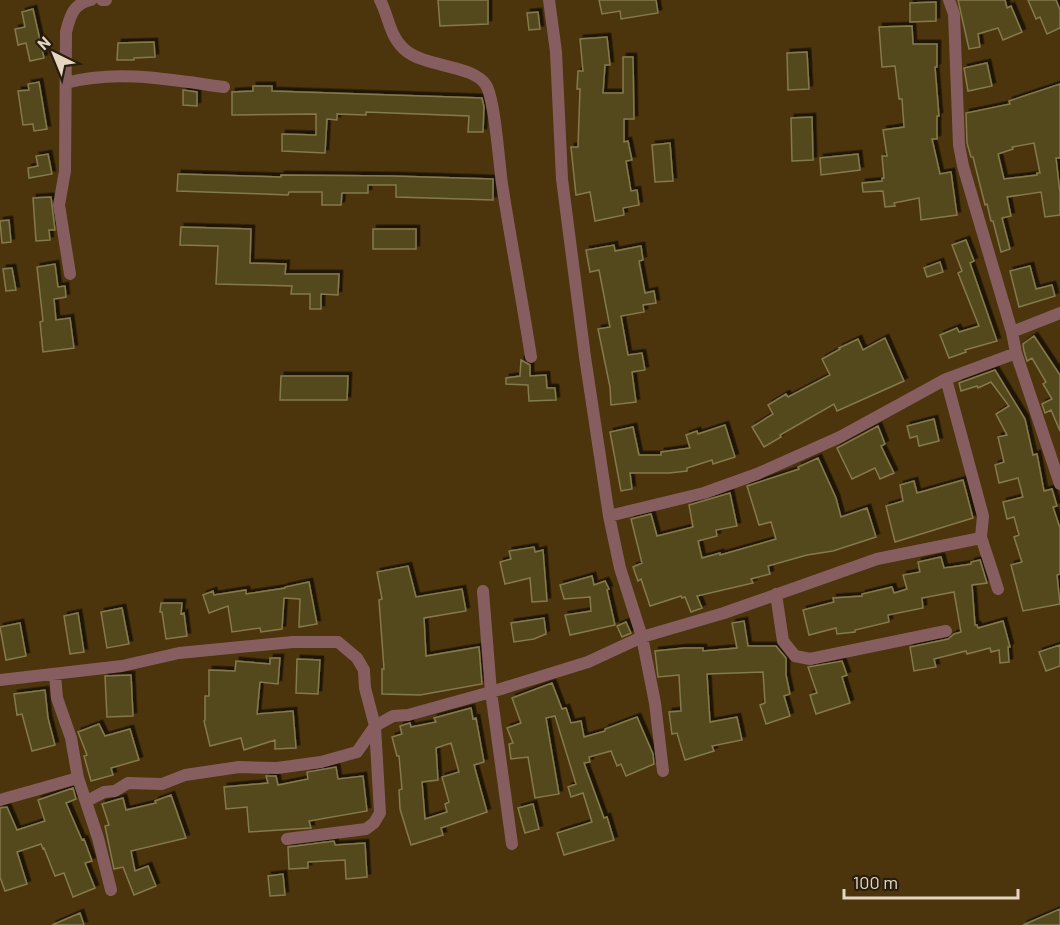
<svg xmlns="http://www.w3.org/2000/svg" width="1060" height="925" viewBox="0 0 1060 925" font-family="Barlow,sans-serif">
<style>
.building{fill:#53491e;stroke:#847a4d;stroke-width:1.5;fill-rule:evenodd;filter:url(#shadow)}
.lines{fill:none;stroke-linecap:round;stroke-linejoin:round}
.minor{stroke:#875e5f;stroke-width:12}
</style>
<defs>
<filter id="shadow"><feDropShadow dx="3.5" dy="-3.5" stdDeviation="0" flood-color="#0009"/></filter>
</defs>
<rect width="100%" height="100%" fill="#4c340c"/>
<path class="building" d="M438,0H488V24L440,26Z
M599,0H656L658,13L621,19L620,11L602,14Z
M958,0H1005L1007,8L1011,6L1022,32L1003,40L998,28L978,34L980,47L969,49Z
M1028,0H1056L1060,10V28L1047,34L1040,17L1036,19Z
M936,2V21L910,22V3Z
M33,9L44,58L30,61L26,43L18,45L15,29L25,27L22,12Z
M538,12L540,29L529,30L527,13Z
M912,26L913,44H937V67H935L939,116H937V139H932L940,174L951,172L957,215L921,220L919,198L894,203L895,206L885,207L883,191L863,192L862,183L882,181V178H884L882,156H887L883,130L904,127L902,99H899L895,66L882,67L879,27Z
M607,37L610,65H605L603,93H623V57H633L634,119H624V142L628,141L632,160L626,161L631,191L637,190L639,205L623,208L624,215L595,221L590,192L576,195L571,147H578L580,89H577L578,71H583L580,39Z
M154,42L155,57L134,58V60H117L118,43Z
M807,52L809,89L788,90L787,53Z
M987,63L992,86L968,91L964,68Z
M39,82L47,129L34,131L33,124L23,125L18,91L29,90L28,84Z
M1060,84V158H1056L1060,193V215L1045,217L1041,192L1007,197L1011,216L1002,218L1010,249L1001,252L993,221H991L987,204L985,205L973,157H971L967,143L966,113L1010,104L1009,101ZM1034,143L1040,173H1037V175L1004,179L998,154L1013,149L1012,147Z
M253,86H272V91L482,98L484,107L483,132H468L469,116L366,112V115L337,114V120L327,119L325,153L282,151V134L316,135V114L232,115V92L253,91Z
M183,90L197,92V106L183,105Z
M812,117L813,160L792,161L791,118Z
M670,143L673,181L655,182L652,145Z
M48,154L52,174L29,178L28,168L38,166L36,156Z
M858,154L860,170L821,175L820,158Z
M178,174L281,177V175L392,176L493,179V200L396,197V185H368V193H342L341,205H322V192H289L288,195L177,191Z
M51,197L55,230H49L50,240L36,241L33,198Z
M9,220L11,242L2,243L0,221Z
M181,227L251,229L250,263L286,264L285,274H339L338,295L321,294V309H310V294H291L292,286L216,284L218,246L180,245Z
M373,229H416V249H373Z
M966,240L974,261L970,263L997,341L965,350L966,352L949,358L940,335L957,328L959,332L979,326L958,273L962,271L952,245Z
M614,245L615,251L641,246L643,260L639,261L645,293L654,291L656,303L643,305L644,312L621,316L628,355L642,353L645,370L632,372L636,402L611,405L610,387L598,329L610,327L599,270L590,272L586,250Z
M940,262L943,272L927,277L924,268Z
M55,264L58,287L65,286L66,297L54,299L56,320L70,318L74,348L43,352L40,322L43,321L37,267Z
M1030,266L1036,289L1052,285L1055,296L1019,307L1010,271Z
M12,268L16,290L6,291L3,269Z
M1034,336L1060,375V431L1051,410L1045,413L1042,404L1052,399L1043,384L1046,382L1032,358L1027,361L1024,351L1023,344Z
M885,338L904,381L837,411L834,404L780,435L781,437L764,447L752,427L773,414L768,405L786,394L788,397L830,375L822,359L840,349L839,348L858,339L863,350Z
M521,360L530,365V376L546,375L547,388H555L556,400L529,401L528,385L506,384V378L520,376Z
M995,370L1025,419L1033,455L1037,454L1044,491L1052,489L1057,506L1053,507L1060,528V574L1057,575L1060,604L1023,611L1011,565L1022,562L1014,537L1019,535L1014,517L1007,519L1003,502L1023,497L1018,478L999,483L995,465L1004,462L998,437L1007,435L996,414L1009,406L991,382L978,388L977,386L961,391L959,383Z
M281,376H348L347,400H280Z
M934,419L939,441L919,446L917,436L910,438L907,426Z
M725,425L735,457L713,464L712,460L687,468V471L669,473H630L632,489L621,491L610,432L633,427L639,455H661V452L690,448L686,435L697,431L698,434Z
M878,426L885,444L881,446L894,473L880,479L875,468L852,479L837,448Z
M818,458L836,498L841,517L867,508L876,537L833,551L807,555L768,566L770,574L751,579L753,583L697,596L702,608L691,612L685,597L682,598L681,596L650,606L641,579L638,581L633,567L642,563L631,519L651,514L657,536L693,527L689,505L730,493L737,526L716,530L717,536L698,541L702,558L720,553V555L776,539L771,522L759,525L747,486L799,469L798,467Z
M963,480L973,518L895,542L886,506L903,501L900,485L914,481L917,493Z
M534,547L535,552L543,550L547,601L532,602L530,578L505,584L500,562L511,559L509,551Z
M941,557L944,568L971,564V562L980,560L987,583L972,585L975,625H977L978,628L1003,621L1010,647H1008L1009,662L1000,663L999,650L991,652L990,648L967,654L966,651L934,659L936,667L914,671L910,647L948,639L954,634L961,632L954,592L922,598L923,608L888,615L889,622L855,630V632L837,634L836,628L809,635L803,610L834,602L833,598L862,596V594L892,587L894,593L907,589L903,575L920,572L918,562Z
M408,566L416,597L462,589L466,611L424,618L426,656L479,647L482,684L420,695L382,694V669H384L379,600L382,599L377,572Z
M592,576L594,585L605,581L609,589L607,590L615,625L570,635L565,615L591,611L590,597L564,599L560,585Z
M309,582L317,624L299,627L300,599L284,598L282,629L261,632L260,628L232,632L228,606L209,613L203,595L213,591L214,595L246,590V594L285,588V587Z
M161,603H182L181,614L184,613L187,636L166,639L162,612H160Z
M122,608L129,644L107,648L101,612Z
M78,613L84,652L70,654L64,616Z
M544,618L546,634L534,639L514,642L511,623Z
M744,621L748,646H776L786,658V675L790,694L784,696L790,716L766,724L760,705L765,703L763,672L707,674L710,722L737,717L742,740L712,746L714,751L685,760L677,733L672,734L669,712L681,711L679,675L658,677L655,651L684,648H703V651L737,648L732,623Z
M626,622L631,633L622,637L617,626Z
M20,623L26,656L6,660L0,627Z
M1060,645V666L1046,671L1039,652Z
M270,658H280L278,684L260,682L257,714L293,711L296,748L275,749V740L244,750L241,738L210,746L204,721L205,720V696H209V670L235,671L236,661L270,664Z
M297,659L320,660L318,694L296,693Z
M842,661L847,675L842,677L850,703L816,714L810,695L817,693L808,667Z
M131,675L133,716L107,717L105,676Z
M552,683L562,709L566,708L571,723L581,721L584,737L605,731V729L637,717L653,754L654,764L626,776L621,764L617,766L611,751L589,757L590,762L584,763L604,818L607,817L614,840L564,855L557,833L592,822L583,793L571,797L568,787L576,784L555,716L546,718L559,794L535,798L528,757L511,759L509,744L513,743L507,728L521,723L512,698Z
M45,690L48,718L55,745L32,751L22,714L17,715L14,694Z
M471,708L473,719L476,718L484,762L474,765L487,812L441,828L443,835L411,845L400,809L399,790L402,789L399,756H397L392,737L402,734L400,726L410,723L411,727L436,722L434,718ZM451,743L459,772L442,777L449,802L445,804L447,812L425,819L422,782L438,780L436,748Z
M99,724L105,736L130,729L139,760L111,768L113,775L91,781L84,756L87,755L78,732Z
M336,767L338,779L363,776L367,811L309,821L311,828L249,832L247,807L226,809L224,787L268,783L266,776H276L278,785L308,779L307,772Z
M73,788L76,799L66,803L82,840L84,839L92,861L85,863L95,888L73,897L64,873L55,876L44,848L43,849L41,844L17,852L27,884L5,891L0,877V808L7,807L17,830L45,821L38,800Z
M171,795L186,838L131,851L135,871L148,866L156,886L134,895L123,867L114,869L105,826L109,825L102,804L123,798L126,810L156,803L155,801Z
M533,804L539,829L525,833L518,808Z
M334,841L335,845L365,843L367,877L346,879L345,860L308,862V868L289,869L288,847Z
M283,874L285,895L270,896L268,876Z
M1060,909V925H1023Z
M80,913L84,925H52Z"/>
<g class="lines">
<path class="minor" d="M102,0H106
M380,0C389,17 389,35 404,49C424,68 473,64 486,85C495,100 499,163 502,184C511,242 522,299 531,357
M549,0L556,52L562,179L585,357L609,516L620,568L642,637L655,703L663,771
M949,0L954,14L959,145L963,166L1012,332L1016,353L1060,484
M66,83C117,69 172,80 224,87
M70,274L59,205L65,171L66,32C70,16 73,4 91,0
M1012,332L1060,313
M946,379L983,516L981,537L998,589
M609,516L704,493L757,474L840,437L946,379L1016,353
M483,591L491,692L512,844
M776,594L783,641L795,656L810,659L946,631
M55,674L57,698L71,738L78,778L98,838L111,890
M0,680L122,666L179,653L293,642H338L357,658L364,670L365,688L375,726L380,813L374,823L366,829L287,839
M0,800L78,778
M87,801L104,792L115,791L128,783L162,784L185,775L239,767L277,768L321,762L357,752L375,726L393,716L408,715L491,692L588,662L642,637L724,613L877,559L981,538"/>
</g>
<g transform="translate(54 54) rotate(317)" stroke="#291e0e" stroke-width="4.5" paint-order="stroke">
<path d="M0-4.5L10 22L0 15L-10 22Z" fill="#e4d6c1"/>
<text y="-9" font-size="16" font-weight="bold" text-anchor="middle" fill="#e4d6c1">N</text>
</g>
<path d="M844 889v9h174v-9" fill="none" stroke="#e4d6c1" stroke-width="3"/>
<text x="853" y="889" font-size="18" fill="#e4d6c1" stroke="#291e0e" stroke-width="4.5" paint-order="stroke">100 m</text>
</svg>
